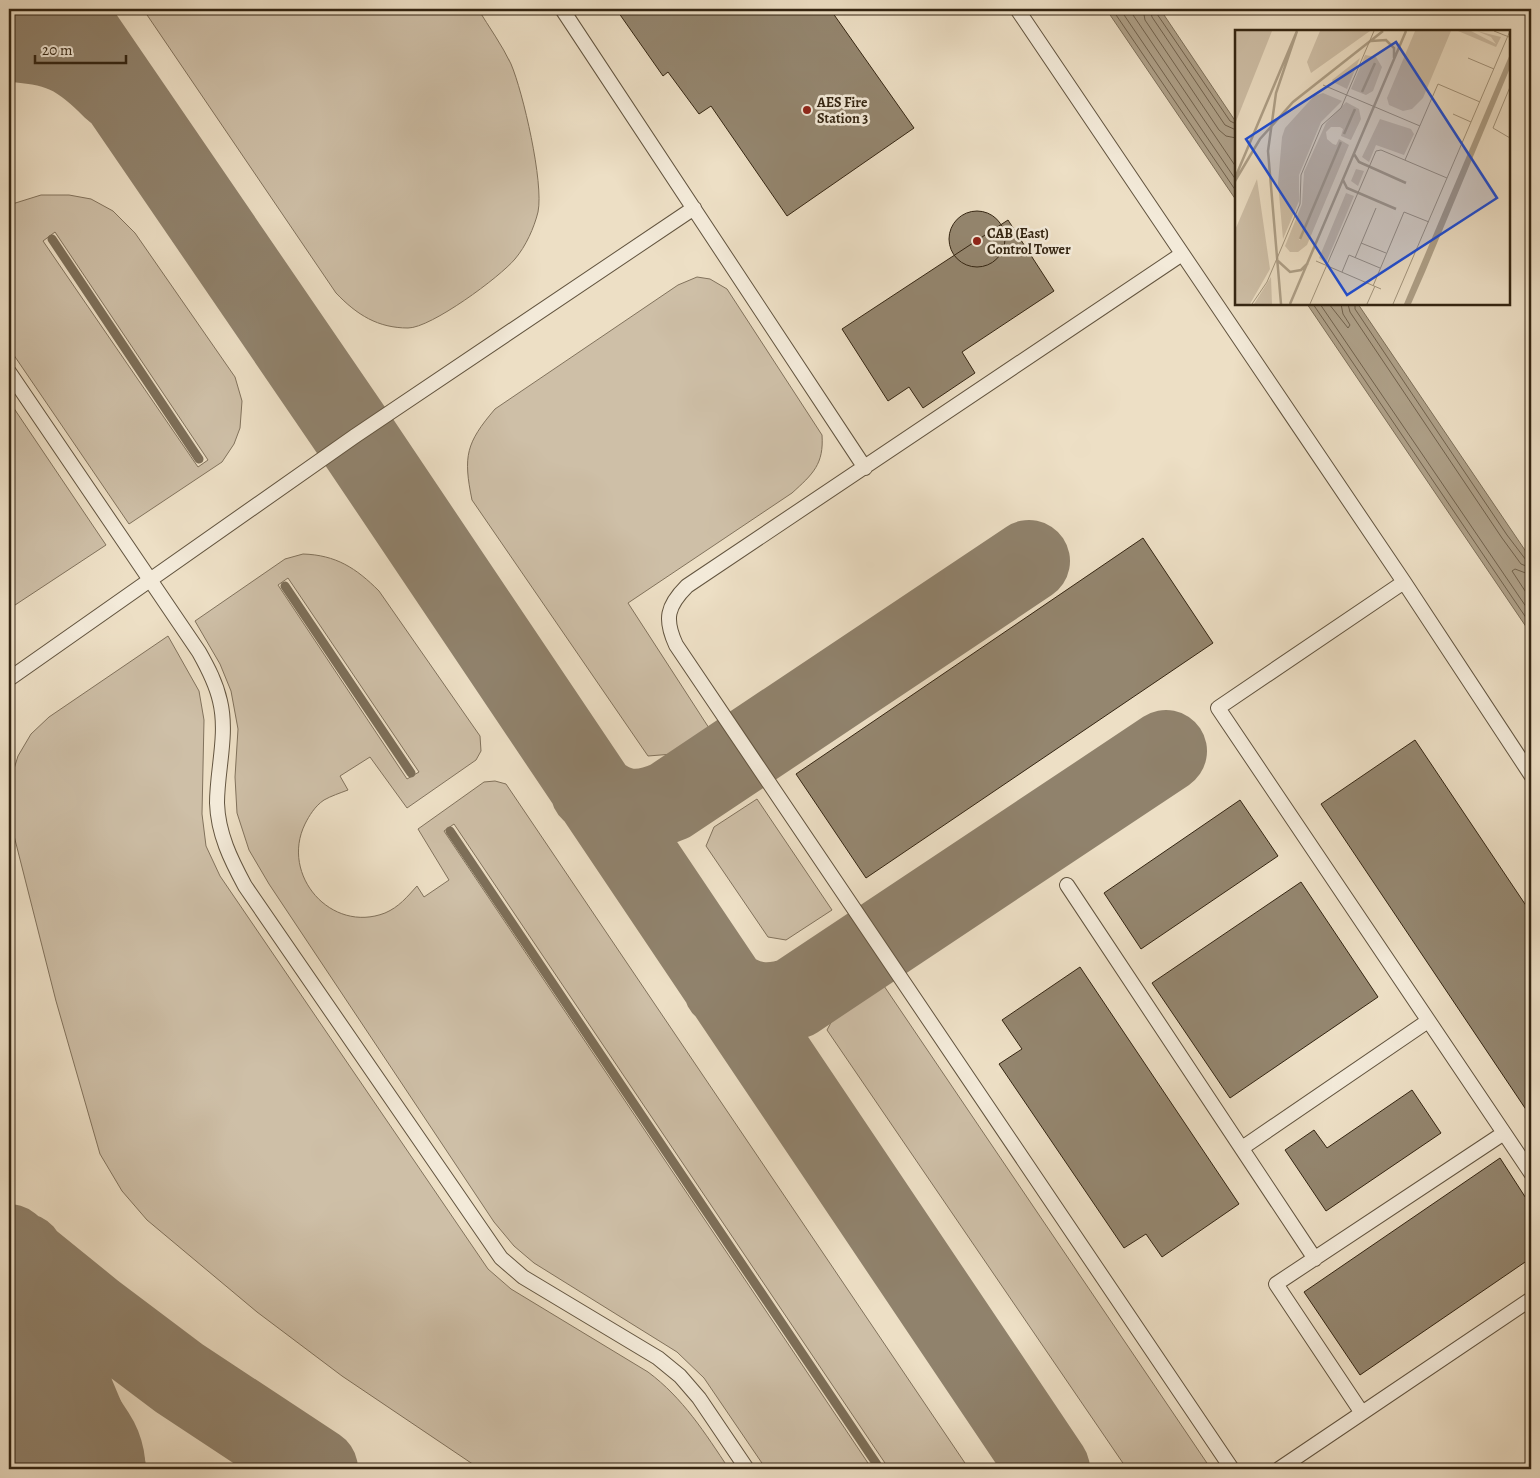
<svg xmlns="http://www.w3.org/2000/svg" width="1540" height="1478" viewBox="0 0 1540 1478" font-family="Alegreya,serif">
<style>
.green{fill:#cebfa7;stroke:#81725c;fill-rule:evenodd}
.water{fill:#aea088;stroke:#7d6f59}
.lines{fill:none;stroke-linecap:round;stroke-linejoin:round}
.shore{stroke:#71624d;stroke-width:1}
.stream{stroke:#7d6f59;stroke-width:9}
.taxiway{stroke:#90826c;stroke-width:82}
.runway{stroke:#90826c;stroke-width:205}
.building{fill:#94866f;stroke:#342512}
.lane-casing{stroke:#62543f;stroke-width:16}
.lane{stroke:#f3ead9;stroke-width:14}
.poi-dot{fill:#8f2418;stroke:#f3ead9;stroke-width:2}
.labels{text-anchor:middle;stroke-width:5;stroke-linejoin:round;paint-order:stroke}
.poi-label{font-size:14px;font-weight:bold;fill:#342512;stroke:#f3ead9;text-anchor:start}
.inset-river{fill:none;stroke:#aea088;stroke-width:2.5}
.inset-road{fill:none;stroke:#a3957d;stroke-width:1}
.view{fill:#1d4ed8;fill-opacity:0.15;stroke:#1d4ed8;stroke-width:2.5}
.inset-edge{fill:none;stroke:#342512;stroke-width:2.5}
</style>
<rect width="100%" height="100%" fill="#eddfc5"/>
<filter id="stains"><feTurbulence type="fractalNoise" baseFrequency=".004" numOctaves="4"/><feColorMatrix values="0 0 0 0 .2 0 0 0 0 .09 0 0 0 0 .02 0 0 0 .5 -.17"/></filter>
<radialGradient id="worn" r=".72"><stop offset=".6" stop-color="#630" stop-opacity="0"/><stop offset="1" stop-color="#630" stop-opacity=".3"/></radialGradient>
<path class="green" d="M143,9H478C489,27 502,45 511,64C523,92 544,183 538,212C534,228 526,246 515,259C500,277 431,328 408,328C378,328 357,315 336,293Z
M41,195H69L91,199L113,211L135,233L235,377L242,401L240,428L234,444L222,462L129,524L9,348V205ZM55,232L208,460L198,467L43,241Z
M697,277L710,279L727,289L822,435C824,464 813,474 792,493L628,603L709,728L673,754L648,756L472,500C463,456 466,443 495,409L678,285Z
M9,401L106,545L9,609Z
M303,554C336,555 356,568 379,591L480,736L481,751L476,760L407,808L370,757L340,776L348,790C340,793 331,796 324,800C315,806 309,816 305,824C280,875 331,934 385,913C399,907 407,897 417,886L424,897L449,880L418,829L484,782L495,781L506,784L969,1469H889L454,824L444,831L872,1469H766L704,1378L677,1352L534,1263L514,1246L494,1222L269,884L249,850L237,813L235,777L238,729L231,691L220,664L195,621L285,559ZM288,578L419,772L407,779L278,585Z
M168,636L199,691L204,720L202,814L206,846L220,876L488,1269L511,1289L648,1372C683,1398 705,1433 729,1469H480L342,1376L257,1312L147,1220L122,1191L100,1154L56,1001L9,816V785L18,756L31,734L49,717Z
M757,799L832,910L786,940L768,937L706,846L714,827Z
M882,983L1211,1469H1127L827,1030L835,1015Z"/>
<path class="water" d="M1106,9H1160L1236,122V200Z
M1307,304H1358L1531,559V634Z"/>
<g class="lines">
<path class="shore" d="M1112,9L1236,191
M1120,9L1236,180
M1129,9L1236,167
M1143,9L1145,20L1219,130L1226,136L1236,138
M1150,9L1152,17L1225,125L1236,130
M1156,9L1157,14L1230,121L1236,124
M1313,304L1531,625
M1320,304L1531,614
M1329,304L1348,328L1350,325L1343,314L1341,304
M1348,304L1350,312L1502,538L1521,564L1531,568
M1355,304V309L1507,535L1526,560L1531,561
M1531,575L1515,569L1512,571L1531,600"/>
<path class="stream" d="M52,239L199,459
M285,586L411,773
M450,831L880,1469"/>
<path class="taxiway" d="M63,9L355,436L1049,1469
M9,41C58,43 80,54 114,89
M591,790C617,813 638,815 670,801L1029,561
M724,987C746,1005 769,1007 795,998L1166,751
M9,1245L94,1314L179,1378L317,1469
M23,1254L68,1381L105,1469"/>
<path class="runway" d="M9,1417L43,1469"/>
</g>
<path class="building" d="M616,9H830L914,128L787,216L711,106L699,114L668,72L663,76Z
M949 239a28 28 0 1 1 56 0a28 28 0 1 1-56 0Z
M1008,220L1054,291L962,352L975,373L923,408L909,387L888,401L842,329Z
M1143,538L1213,643L866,878L796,774Z
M1415,740L1531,913V1117L1321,804Z
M1240,800L1278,856L1141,949L1104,893Z
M1301,882L1378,997L1230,1098L1152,983Z
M1080,967L1239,1204L1162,1257L1146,1234L1124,1248L999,1064L1022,1049L1002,1020Z
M1412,1090L1441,1133L1326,1211L1285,1150L1314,1130L1327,1148Z
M1500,1158L1531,1206V1258L1360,1375L1304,1292Z"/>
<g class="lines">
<g class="lane-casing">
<path id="lane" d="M562,9L865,468
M1017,9L1404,582L1531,775
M1182,254L687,586C667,606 664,619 676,645L1232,1469
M9,372L199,652C208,668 216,683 220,701C228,734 217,770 217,803C218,834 231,860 245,886L501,1258L523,1277L658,1358L680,1376L699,1398L747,1469
M1404,582L1218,708L1531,1173
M9,679L355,436L694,208
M1067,885L1315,1259
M1242,1148L1428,1021
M1360,1410L1276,1284L1504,1133
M1279,1469L1531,1299"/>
</g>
<use href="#lane" class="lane"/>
</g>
<g class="poi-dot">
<circle cx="807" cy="110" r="5"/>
<circle cx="977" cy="241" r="5"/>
</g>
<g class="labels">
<g class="poi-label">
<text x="817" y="107">AES Fire<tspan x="817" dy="16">Station 3</tspan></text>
<text x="987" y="238">CAB (East)<tspan x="987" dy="16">Control Tower</tspan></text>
</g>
</g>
<g transform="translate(1235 30)">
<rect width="275" height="275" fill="#eddfc5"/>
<path d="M0,1H37L0,94ZM85,1H135L76,43L72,32ZM180,1H216L188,68L177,79L168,81L154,75L152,68ZM223,1H236L261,14L256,7L242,1L266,7L261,17ZM130,25L141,27L147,37L138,61L131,65L116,59ZM125,28L112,59L98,52L97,50ZM88,63L107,71L86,92L64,145V171L48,209L43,153L47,107L50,98L79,66ZM111,72L124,79L126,89L116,110L106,106L108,99L105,97H96L91,102L92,109L98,114L101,115L104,109L114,115L72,215L63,222H55L50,216L67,174L69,142L91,93ZM106,112H107L65,210L64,209ZM145,89L176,99L179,104L169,125L141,115L134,132L127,127ZM121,139L129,141L123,156L116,151ZM22,149L35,239L15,274H0V200ZM111,163L119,166L91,233L84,228ZM36,247L37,274H19Z" fill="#cebfa7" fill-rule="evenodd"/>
<path d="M275,24V38L190,242L176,274H169Z" fill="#aea088"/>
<path class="inset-river" d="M136,11L151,10L159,18V28M127,62L140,33M109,104L120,79M119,124L124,132L171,153M0,148L62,1M108,150L112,158L161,179M0,151L25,109L58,72L148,1M65,209L106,112M43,231L55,242L66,240L73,233M46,274L33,121L41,63L62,1M55,274L171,1"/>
<path class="inset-road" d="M259,1L274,7M233,28L259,39M88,55L185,96M275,57L258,98L275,108M218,84L236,92M170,130L203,54L245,72M126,213L151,223M120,228L141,178M81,231L146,259M107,242L114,225L145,238M138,256L169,182L194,192M17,274L32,252L65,174L66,145L87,95L106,78L139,1M75,274L141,121L146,120L212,148M132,274L140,256M158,274L275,1"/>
<path class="view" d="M161,12L262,168L112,265L11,109Z"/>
<rect width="275" height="275" class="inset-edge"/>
</g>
<rect width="1540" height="1478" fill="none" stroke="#eddfc5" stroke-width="30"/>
<rect x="10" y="10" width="1520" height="1458" fill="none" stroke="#342512" stroke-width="2.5"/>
<rect x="15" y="15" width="1510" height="1448" fill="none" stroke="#342512"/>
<path d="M35 55v8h91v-8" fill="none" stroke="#342512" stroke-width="2.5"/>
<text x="42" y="55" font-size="15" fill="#342512" stroke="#f3ead9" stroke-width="4" paint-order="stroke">20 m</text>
<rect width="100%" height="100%" filter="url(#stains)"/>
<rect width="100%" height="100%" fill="url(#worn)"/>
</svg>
